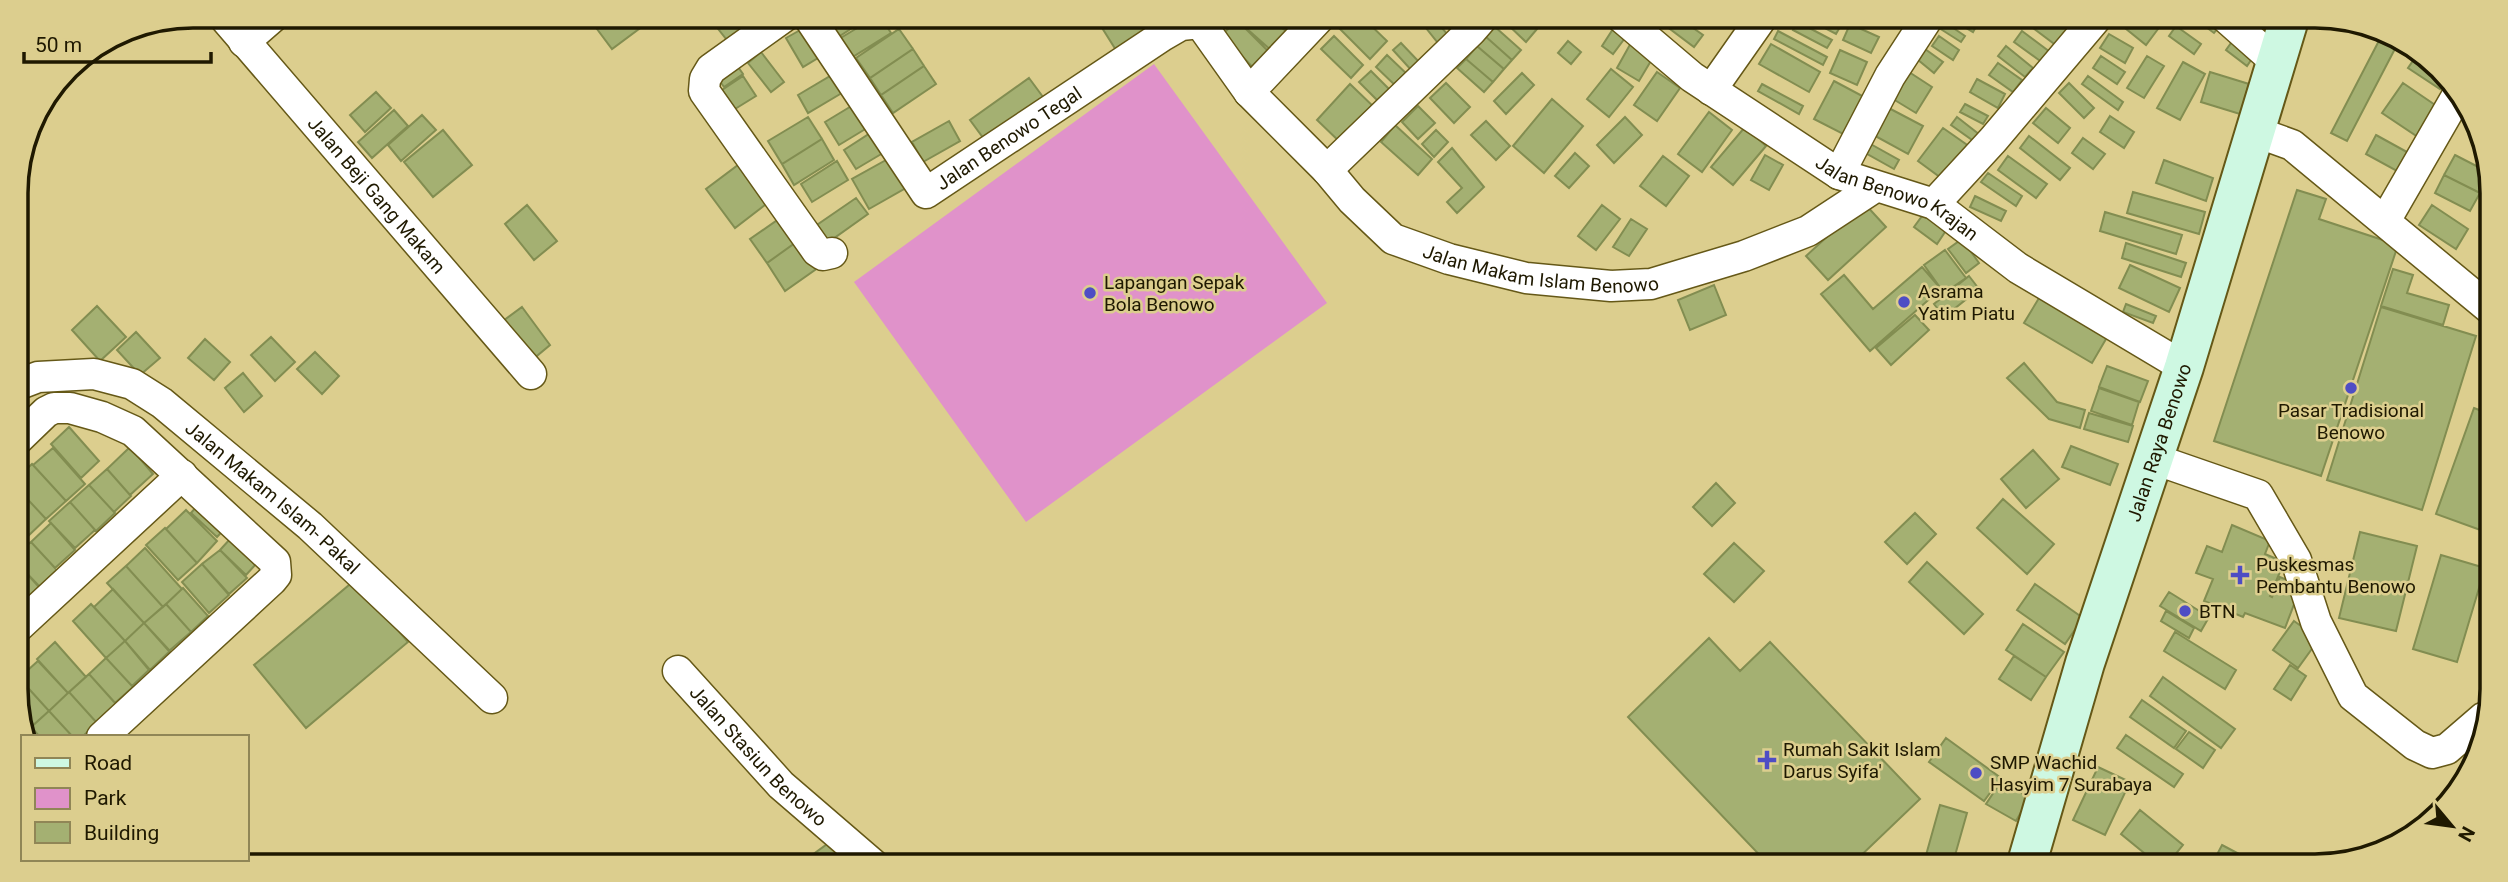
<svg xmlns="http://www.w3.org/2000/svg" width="2508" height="882" viewBox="0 0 2508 882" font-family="Roboto,sans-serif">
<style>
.green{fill:#e092ca}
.building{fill:#a4b072;stroke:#828d51;stroke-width:2}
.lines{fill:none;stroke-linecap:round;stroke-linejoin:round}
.minor-casing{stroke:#655817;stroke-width:33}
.secondary-casing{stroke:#655817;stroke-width:42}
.minor{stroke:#fff;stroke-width:30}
.secondary{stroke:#cef8e2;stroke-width:38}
.poi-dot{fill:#4e4dc4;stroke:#dcce8e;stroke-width:2.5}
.labels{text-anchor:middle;stroke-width:5;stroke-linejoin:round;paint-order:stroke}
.street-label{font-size:19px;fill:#1f1901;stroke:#dcce8e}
.poi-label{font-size:19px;fill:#1f1901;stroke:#dcce8e;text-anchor:start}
.rim{fill:none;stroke:#1f1901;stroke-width:3.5}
</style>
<rect width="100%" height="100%" fill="#dcce8e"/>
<path class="green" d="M1154,64L1327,303L1026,522L854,282Z"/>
<path class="building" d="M606,16H642L647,23L612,49L594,25Z
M708,16H743L756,31L734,49Z
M838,16H855L860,23L835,39L826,24Z
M877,16H880L891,33L851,58L839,39Z
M1110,16H1142L1155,35L1121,58L1099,23Z
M1142,16H1185L1155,35Z
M1211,16H1235L1223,28Z
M1240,16H1269L1289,34L1273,52L1237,20Z
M1269,16H1297L1301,20L1289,34Z
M1350,16H1361L1387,41L1370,59L1338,27Z
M1432,16L1448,35L1438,43L1422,23Z
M1437,16H1455L1462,24L1452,32Z
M1512,16H1522L1537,29L1526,42L1506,23Z
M1673,16H1676L1703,35L1694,47L1666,26Z
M1697,16H1720L1711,27Z
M1802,16H1837L1844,20L1836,34Z
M1946,16H1966L1978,23L1973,32Z
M2030,16H2050L2069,29L2057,46L2025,22Z
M2126,16H2142L2158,29L2146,45L2120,24Z
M2191,16H2214L2223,22L2214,33Z
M1237,20L1276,59L1260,75L1222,35Z
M1943,21L1965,36L1961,42L1939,28Z
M1798,22L1832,40L1827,48L1793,30Z
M811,24L828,52L803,67L786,38Z
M1850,24L1879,37L1871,53L1843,40Z
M1494,26L1521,50L1512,60L1485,36Z
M2176,26L2201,44L2194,54L2169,36Z
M899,29L913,49L870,78L856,58Z
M1613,29L1625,38L1613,54L1602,46Z
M1778,31L1827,57L1823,65L1774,39Z
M2022,31L2050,52L2043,63L2014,42Z
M2383,33L2398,43L2347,141L2331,133Z
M2109,34L2133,48L2125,63L2100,48Z
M1334,36L1363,65L1351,78L1321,49Z
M1485,36L1512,60L1504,69L1477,46Z
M1939,36L1959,50L1953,60L1932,46Z
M2236,36L2257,51L2247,66L2226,50Z
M1568,41L1581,52L1571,64L1558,53Z
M1632,41L1655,54L1639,81L1617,68Z
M1401,43L1421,64L1413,72L1393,50Z
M1771,44L1820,72L1809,92L1759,64Z
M1477,46L1504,69L1493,82L1466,59Z
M2006,46L2033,68L2025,77L1998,56Z
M913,49L924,66L881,95L870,78Z
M1925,49L1943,62L1934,73L1917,59Z
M1840,50L1867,62L1857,85L1830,73Z
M761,52L784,82L771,92L748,63Z
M1387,55L1409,76L1398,88L1376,67Z
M2417,55L2448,76L2440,89L2408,68Z
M2101,56L2125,72L2117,84L2093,68Z
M2147,56L2164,66L2144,98L2127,88Z
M1466,59L1493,82L1484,92L1457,68Z
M2183,62L2205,74L2180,120L2157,108Z
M1998,63L2022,80L2013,92L1989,75Z
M736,64L743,74L724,87L716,76Z
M924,66L936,84L893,113L881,95Z
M842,69L852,87L808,113L798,95Z
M1611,69L1633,87L1609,117L1587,99Z
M1371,71L1395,95L1383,106L1359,82Z
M1657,72L1680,88L1657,121L1634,105Z
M1909,72L1932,87L1916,113L1893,99Z
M2210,72L2249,84L2240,114L2201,102Z
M1522,73L1534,85L1506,114L1494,101Z
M743,76L756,96L735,109L722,90Z
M2088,76L2123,102L2118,110L2082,84Z
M1029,78L1043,97L984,139L970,120Z
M1977,79L2005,94L1998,108L1970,92Z
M1834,81L1866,98L1847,136L1814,119Z
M1446,83L1470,107L1454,123L1430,98Z
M2069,83L2094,108L2084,118L2059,93Z
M2403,83L2441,109L2421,139L2382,113Z
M1350,84L1377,110L1343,145L1317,120Z
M1762,84L1803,106L1799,114L1758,91Z
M376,92L391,108L365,132L350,115Z
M1552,99L1583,126L1544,173L1513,146Z
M858,102L872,125L839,145L825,122Z
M1965,104L1988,116L1983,124L1960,112Z
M1883,105L1923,126L1908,154L1868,132Z
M1418,106L1435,123L1418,139L1402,122Z
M2046,108L2070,128L2058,143L2033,123Z
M394,110L408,126L372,158L358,142Z
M1709,112L1732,130L1702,172L1678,154Z
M422,115L436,130L401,161L388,145Z
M2110,116L2134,132L2124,148L2100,132Z
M808,117L822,139L782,164L768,141Z
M1625,117L1642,135L1614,163L1597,145Z
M1957,117L1980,135L1975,142L1951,125Z
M949,121L960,141L923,162L912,142Z
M1486,121L1510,146L1496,160L1471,135Z
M1395,125L1432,159L1418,175L1381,142Z
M1745,127L1766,146L1733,185L1711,167Z
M1943,128L1973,149L1948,183L1918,161Z
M443,130L472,165L433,197L404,162Z
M875,130L888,150L856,169L844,150Z
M1436,130L1448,142L1434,157L1422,144Z
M2376,135L2416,157L2406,176L2366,154Z
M2029,136L2070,168L2060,180L2020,148Z
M2083,138L2105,154L2093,169L2072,153Z
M822,139L834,160L794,185L782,164Z
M1867,142L1899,160L1894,169L1862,151Z
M1452,148L1484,187L1457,213L1447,202L1462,188L1438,162Z
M1575,153L1589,166L1569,188L1555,176Z
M895,155L911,185L869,209L852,179Z
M1765,155L1783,165L1769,190L1751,180Z
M2455,155L2490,173L2480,193L2444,175Z
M1663,156L1689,176L1666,206L1640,186Z
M2008,156L2047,184L2036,198L1998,170Z
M746,159L774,198L735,228L706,189Z
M2164,160L2213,178L2206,201L2156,183Z
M837,161L848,180L812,202L801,184Z
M1988,173L2022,196L2016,206L1981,182Z
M2444,175L2480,193L2470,211L2435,193Z
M2297,190L2326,199L2319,219L2398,245L2321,476L2214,441Z
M2133,192L2205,212L2199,234L2127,213Z
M1975,196L2006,211L2001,221L1970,207Z
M856,198L868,214L823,246L811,229Z
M1864,203L1886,227L1828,280L1806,256Z
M527,205L557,241L534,260L505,224Z
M1602,205L1620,219L1596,250L1578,236Z
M2432,205L2468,229L2456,249L2419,225Z
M1925,212L1947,229L1937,244L1914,227Z
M2105,212L2182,235L2176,254L2100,231Z
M786,214L802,238L767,263L750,239Z
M1631,219L1647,229L1629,256L1613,247Z
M802,238L822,265L785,291L767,263Z
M1962,239L1979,263L1966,273L1948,249Z
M2126,243L2186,263L2181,277L2122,258Z
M1945,250L1966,278L1944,293L1924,265Z
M2130,265L2180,288L2169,312L2119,288Z
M1922,267L1941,289L1870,351L1821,294L1844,275L1873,309Z
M2393,269L2413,275L2407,293L2449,305L2443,325L2381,306Z
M1969,276L1979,289L1944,317L1934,304Z
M1714,285L1726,315L1690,330L1678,300Z
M2045,288L2113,327L2092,363L2024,323Z
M2126,304L2156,316L2153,323L2123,312Z
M97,306L126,337L100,361L72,330Z
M522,307L550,345L532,360L503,321Z
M2381,307L2476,336L2422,510L2327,480Z
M1915,315L1929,330L1891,365L1876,348Z
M136,332L160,358L140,375L117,350Z
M271,337L295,362L275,381L251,355Z
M205,339L230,362L214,380L188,358Z
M315,352L339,376L322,394L297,369Z
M2024,363L2057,402L2085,410L2080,428L2049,419L2007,378Z
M2107,366L2148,381L2140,402L2099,387Z
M243,373L262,396L244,412L225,388Z
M2099,388L2139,402L2132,425L2091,411Z
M2474,408L2487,413L2486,532L2436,514Z
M2089,413L2133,426L2128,442L2084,429Z
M69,427L99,461L81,478L51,444Z
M2071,446L2118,464L2110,485L2062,467Z
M130,447L153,474L130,495L107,469Z
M53,448L85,484L66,501L33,465Z
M2033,450L2059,479L2026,508L2001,479Z
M32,464L66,501L46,519L18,489V477Z
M107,469L131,496L114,512L89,485Z
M1716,483L1735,503L1712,526L1693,507Z
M89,485L115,513L96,531L70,502Z
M18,489L46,519L27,537L18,527Z
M2003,499L2054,544L2027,574L1977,528Z
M201,501L228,525L217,537L191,513Z
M70,502L95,530L75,548L49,521Z
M186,510L217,541L197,563L166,529Z
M1915,513L1936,534L1907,564L1885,542Z
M51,523L75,550L55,568L31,542Z
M2232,525L2270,541L2265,554L2284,562L2270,596L2272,597L2280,577L2301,586L2285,628L2245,613L2243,617L2204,601L2213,579L2196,573L2207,546L2222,552Z
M165,528L197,563L178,580L146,545Z
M2360,532L2417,546L2396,631L2339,618Z
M231,538L257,563L246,575L220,550Z
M31,542L57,570L39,587L18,564V553Z
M1734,543L1764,571L1734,602L1704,574Z
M145,548L182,589L163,607L126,566Z
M220,550L247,578L229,594L202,564Z
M2441,555L2485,568L2457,662L2413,649Z
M1927,562L1983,614L1964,634L1909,582Z
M18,564L40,587L20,606L18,605Z
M202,564L229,595L209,613L182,582Z
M126,566L163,607L144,623L107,583Z
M355,580L408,642L306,728L254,665Z
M2035,584L2083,618L2065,644L2017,610Z
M183,588L208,616L191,632L166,604Z
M113,589L144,623L125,641L94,607Z
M2169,592L2209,617L2201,631L2160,606Z
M91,604L125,641L106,658L73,621Z
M166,604L191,632L169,651L144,623Z
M2166,611L2194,628L2189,638L2161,621Z
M2294,621L2319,639L2298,668L2273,650Z
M144,623L170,651L150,670L125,641Z
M2023,624L2064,652L2046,677L2006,650Z
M2175,632L2236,670L2225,689L2164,651Z
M1709,638L1740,671L1770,642L1920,799L1850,866H1770L1628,717Z
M125,641L149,670L132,686L106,658Z
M55,642L86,677L68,693L37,659Z
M2014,656L2046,677L2031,700L1999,679Z
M106,658L133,687L115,703L89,674Z
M38,661L68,693L49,711L19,678Z
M2290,665L2306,676L2291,700L2274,689Z
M89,674L117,705L97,723L69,692Z
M2163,677L2235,729L2221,748L2150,696Z
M20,679L49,711L29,729L19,719Z
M69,692L97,723L82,737H73L49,711Z
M2142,700L2186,731L2174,748L2130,717Z
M49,711L73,737H40L31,727Z
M2189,732L2215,750L2203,768L2176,749Z
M2126,735L2183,774L2174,787L2117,748Z
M1946,738L2001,778L1984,801L1929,762Z
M2098,767L2130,782L2105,835L2073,820Z
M2002,780L2029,798L2016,821L1986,804Z
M1940,805L1967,813L1952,866H1923Z
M2140,810L2183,845L2166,866H2160L2121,834Z
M830,842L847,866H797Z
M2222,845L2258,864L2257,866H2211Z"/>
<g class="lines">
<g class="minor-casing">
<g id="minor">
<path id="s1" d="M223,16L531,374"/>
<path d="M785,16L711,69L705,79L704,91L817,251L823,255L832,253"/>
<path id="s2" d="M808,16L926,193L1162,36L1181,25L1200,23L1249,92L1327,170L1352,200L1393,239L1449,259L1526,278L1611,286L1651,284L1744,256L1808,231L1875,187"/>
<path id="s3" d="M1620,16L1692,77L1839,174L1934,204L2018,268L2184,367"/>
<path d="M2224,16L2276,62"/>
<path d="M244,42L274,16"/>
<path d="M1711,90L1763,16"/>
<path d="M1249,92L1321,16"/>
<path d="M2256,132L2292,145L2489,308"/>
<path d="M1327,170L1471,31L1484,16"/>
<path d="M1839,174L1890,76L1929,16"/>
<path d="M1934,204L1993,140L2098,16"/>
<path d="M2385,221L2457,96"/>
<path id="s4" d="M17,385L38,377L94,374L132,384L162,403L310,526L492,698"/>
<path d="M18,439L46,412L54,408H70L102,417L133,431L275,562L276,575L272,580L102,737"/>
<path d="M2154,459L2258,495L2296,560L2316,622L2353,696L2415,745L2432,753L2447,749L2483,718"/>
<path d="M19,626L182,475"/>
<path id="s5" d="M678,671L781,785L875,866"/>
</g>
</g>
<g class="secondary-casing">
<g id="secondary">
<path id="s6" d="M2026,866L2085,663L2184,367L2290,16"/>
</g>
</g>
<use href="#minor" class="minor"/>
<use href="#secondary" class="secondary"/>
</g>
<g class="poi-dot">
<circle cx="1090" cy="293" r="7"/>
<circle cx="1904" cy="302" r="7"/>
<circle cx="2351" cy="388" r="7"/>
<path d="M2236.5 564.5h7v7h7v7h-7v7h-7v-7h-7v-7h7z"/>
<circle cx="2185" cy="611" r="7"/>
<path d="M1763.5 749.5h7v7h7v7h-7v7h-7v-7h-7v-7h7z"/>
<circle cx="1976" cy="773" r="7"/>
</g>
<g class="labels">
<g class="street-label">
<text dy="7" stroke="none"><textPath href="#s2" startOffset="312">Jalan Benowo Tegal</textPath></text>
<text dy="7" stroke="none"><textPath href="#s1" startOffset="236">Jalan Beji Gang Makam</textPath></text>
<text dy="7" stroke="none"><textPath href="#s3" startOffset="334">Jalan Benowo Krajan</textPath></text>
<text dy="7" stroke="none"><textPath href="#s2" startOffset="980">Jalan Makam Islam Benowo</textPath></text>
<text dy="7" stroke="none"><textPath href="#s6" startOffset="444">Jalan Raya Benowo</textPath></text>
<text dy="7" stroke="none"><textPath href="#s4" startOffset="299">Jalan Makam Islam- Pakal</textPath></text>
<text dy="7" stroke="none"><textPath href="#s5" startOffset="117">Jalan Stasiun Benowo</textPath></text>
</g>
<g class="poi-label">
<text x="1104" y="289">Lapangan Sepak<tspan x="1104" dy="22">Bola Benowo</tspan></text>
<text x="1918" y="298">Asrama<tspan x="1918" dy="22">Yatim Piatu</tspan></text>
<text x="2351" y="417" text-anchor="middle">Pasar Tradisional<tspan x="2351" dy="22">Benowo</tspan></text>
<text x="2256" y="571">Puskesmas<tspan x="2256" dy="22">Pembantu Benowo</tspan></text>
<text x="2199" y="618">BTN</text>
<text x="1783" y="756">Rumah Sakit Islam<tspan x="1783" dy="22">Darus Syifa'</tspan></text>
<text x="1990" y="769">SMP Wachid<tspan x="1990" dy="22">Hasyim 7 Surabaya</tspan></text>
</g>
</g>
<path d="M0 0H2508V882H0ZM193 28H2315A165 165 0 0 1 2480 193V689A165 165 0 0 1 2315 854H193A165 165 0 0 1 28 689V193A165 165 0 0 1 193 28Z" fill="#dcce8e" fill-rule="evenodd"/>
<path class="rim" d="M193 28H2315A165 165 0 0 1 2480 193V689A165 165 0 0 1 2315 854H193A165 165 0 0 1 28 689V193A165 165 0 0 1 193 28Z"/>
<rect x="21" y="735" width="228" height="126" fill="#dcce8e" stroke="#908656" stroke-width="2"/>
<rect x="35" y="758" width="35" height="10" fill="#cef8e2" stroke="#908656" stroke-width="2"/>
<text x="84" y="770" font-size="21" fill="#1f1901">Road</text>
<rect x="35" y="788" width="35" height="21" fill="#e092ca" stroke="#908656" stroke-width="2"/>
<text x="84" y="805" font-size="21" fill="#1f1901">Park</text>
<rect x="35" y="822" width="35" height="21" fill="#a4b072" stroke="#908656" stroke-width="2"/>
<text x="84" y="840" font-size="21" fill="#1f1901">Building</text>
<g transform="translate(2452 826) rotate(119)" stroke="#dcce8e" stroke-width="5" paint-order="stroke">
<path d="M0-5L12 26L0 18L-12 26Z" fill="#1f1901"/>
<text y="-10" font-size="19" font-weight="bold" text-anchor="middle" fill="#1f1901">N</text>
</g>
<path d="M24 52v10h187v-10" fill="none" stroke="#1f1901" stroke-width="3.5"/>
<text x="35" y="52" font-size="21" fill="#1f1901" stroke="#dcce8e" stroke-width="5" paint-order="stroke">50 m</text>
</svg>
